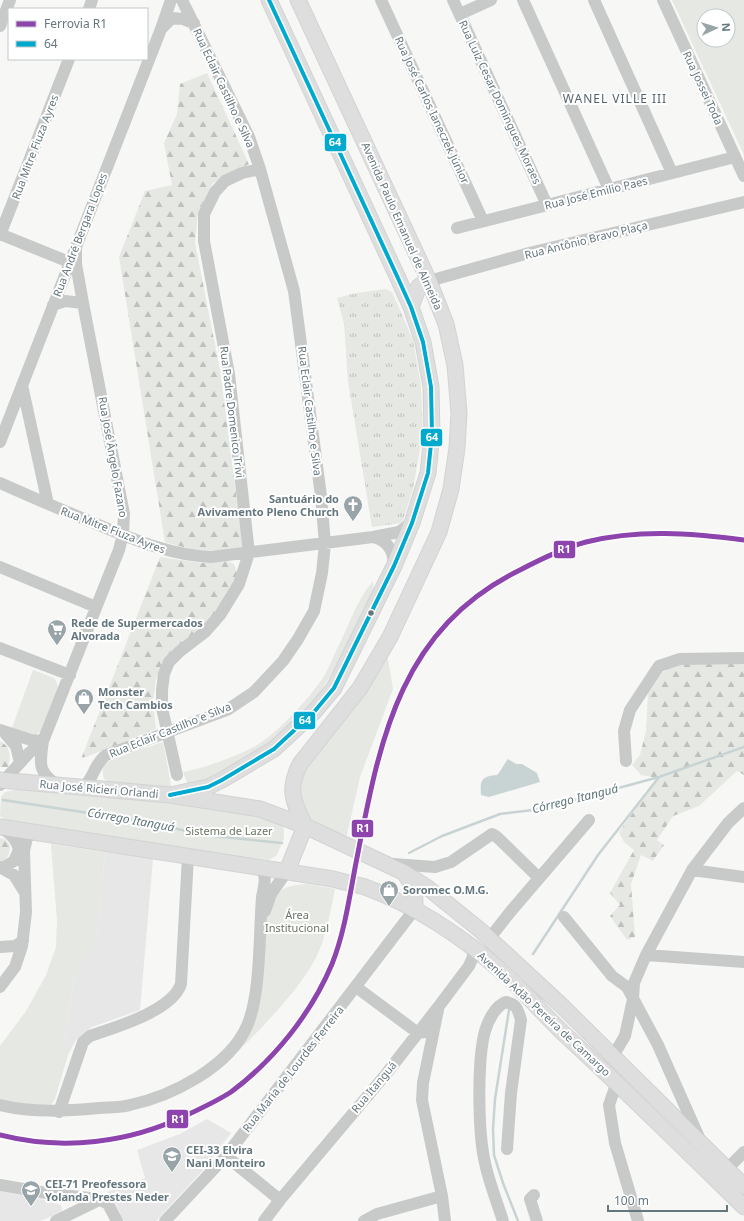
<svg xmlns="http://www.w3.org/2000/svg" width="744" height="1221" viewBox="0 0 744 1221" font-family="'Noto Sans',sans-serif">
<style>
.built{fill:#e6e7e6}
.grass{fill:url(#grass-tufts)}
.forest{fill:url(#forest-firs)}
.park{fill:#e6e8e4;fill-rule:evenodd}
.water{fill:#c8d3d4}
.lines{fill:none;stroke-linecap:round;stroke-linejoin:round}
.stream{stroke:#c8d3d4;stroke-width:2.5}
.major-casing{stroke:#d2d3d3;stroke-width:17}
.minor{stroke:#c8caca;stroke-width:12}
.major{stroke:#dedede;stroke-width:15}
.bus-1-casing{stroke:#fff;stroke-width:7}
.bus-1{stroke:#00a9ce;stroke-width:4}
.rail-1-casing{stroke:#fff;stroke-width:8}
.rail-1{stroke:#8e44ad;stroke-width:5}
.bus-dot{fill:#65777e;stroke:#fff;stroke-width:1.5}
.labels{text-anchor:middle;stroke-width:4;stroke-linejoin:round;paint-order:stroke}
.street-label{font-size:11px;fill:#65777e;stroke:#fff}
.poi-label{font-size:11px;font-weight:bold;fill:#65777e;stroke:#fff;text-anchor:start}
.park-label{font-size:11px;fill:#697763;stroke:#fff}
.neighbourhood-label{font-size:12px;letter-spacing:1px;fill:#56646a;stroke:#fff}
.water-label{font-size:12px;font-style:italic;fill:#5f7679;stroke:#fff}
.line-badge{stroke:#fff;stroke-width:1.5}
.badge-label{font-size:11px;text-anchor:middle;font-weight:bold;fill:#fff}
</style>
<defs>
<pattern id="grass-tufts" width="24" height="20" patternUnits="userSpaceOnUse"><rect width="24" height="20" fill="#e6e8e4"/><path d="M3 7l-1-3M5 7V3M7 7l1-3M15 17l-1-3M17 17v-4M19 17l1-3" fill="none" stroke="#bec1be"/></pattern>
<pattern id="forest-firs" width="22" height="20" patternUnits="userSpaceOnUse"><rect width="22" height="20" fill="#e6e8e4"/><path d="M5 1l3.5 6h-7zM16 11l3.5 6h-7z" fill="#bec1be"/></pattern>
</defs>
<rect width="100%" height="100%" fill="#f7f7f6"/>
<path class="built" d="M105,852L153,858L140,1010L92,1027L76,1040L68,1055L65,1041L74,978L97,938Z
M207,1119L231,1133L204,1169L156,1221H124L112,1197L107,1192L145,1178L137,1150L180,1134Z
M0,1191L50,1201L61,1205L62,1209L61,1212L40,1221H0Z"/>
<path class="grass" d="M386,289L392,292L413,340L421,386L423,432L413,489L402,523L372,527L348,381L344,324L337,298L356,293Z"/>
<path class="forest" d="M207,73L249,164L213,183L198,212L195,243L220,370L243,547C216,554 191,550 165,542L119,257L145,191L172,185L164,143L177,114L180,84Z
M160,557L201,563L227,561L234,564L237,573L232,586L210,621L167,657L156,679L153,703L156,729L81,759Z
M744,661V775L737,771L699,806L673,816L657,840L664,845L653,861L641,855L631,884L635,937L627,940L610,916L620,905L610,893L634,850L624,842L619,832L658,778L641,775L632,765L640,755L646,731L648,694L662,673L675,664Z
M0,741C11,747 11,755 8,767H0Z
M0,838L5,839L10,845C10,853 9,857 3,861H0Z"/>
<path class="park" d="M672,0H744V155ZM704,16H728V40H704Z
M373,581L374,591C346,649 325,699 274,741C267,747 257,752 249,757C229,769 211,779 188,785L183,772C207,767 232,758 254,747C276,735 311,697 324,676C329,668 332,659 336,651C348,628 356,601 373,581Z
M387,653L393,689L360,777L346,839L311,823L302,813L298,780Z
M33,670L54,678L57,683L58,691L45,727L36,735L12,728Z
M163,742L171,785L170,789L110,782L104,779C103,774 101,769 105,764C112,757 152,746 163,742Z
M20,789L206,806L255,813L281,824L284,829V838L277,855L269,860L7,821L0,816L1,797L5,792Z
M51,844L105,852L97,938L74,978L65,1041L68,1055L55,1099L51,1105L45,1106L0,1101V1046L26,1011L46,975L56,947L57,921Z
M307,884L335,889C331,910 327,931 319,951C306,983 262,1028 237,1052C239,1044 248,1037 250,1028C260,993 253,917 281,891C288,885 298,885 307,884Z"/>
<path class="water" d="M508,759L516,764H522L537,773L540,782L489,797L481,795C480,781 481,776 497,775C502,770 503,765 508,759Z"/>
<g class="lines">
<path class="stream" d="M3,800L148,822L203,835L282,843
M409,853L442,836L500,814L541,809L659,777L744,747
M533,954L598,855L659,777
M509,1010L495,1099L493,1129L494,1155L503,1183L518,1221"/>
<g class="major-casing">
<path id="major" d="M298,0L429,281L446,324L455,365L459,413L457,448L451,489L439,532L390,637L360,688L300,764C287,790 293,801 305,826
M411,307L419,286L429,281
M0,780L170,795L260,809L305,826L405,873L428,888L480,930L560,1004L744,1186
M170,795L208,787L222,780L274,749L314,712L334,688L394,566L412,523L428,473L432,434L431,387L423,342L411,307L397,276L269,0
M0,827L333,879C343,882 355,884 365,887C417,906 467,940 508,977C526,994 543,1013 561,1031C623,1088 684,1148 744,1207
M287,871L305,826
M405,874C413,886 417,896 414,910"/>
</g>
<path class="minor" d="M381,0L483,221
M453,0L547,205
M523,0L609,189
M594,0L672,173
M663,0L744,176
M89,9L92,0
M460,14L491,0
M0,26L10,0
M162,28L172,18L183,19L194,23
M457,228L735,157
M0,234L69,262L75,267
M0,235L69,59
M429,281L529,253L744,202
M53,305L65,301L83,303
M22,385L48,504
M0,442L161,29L171,0
M0,483C31,497 62,510 94,523C133,539 168,555 211,557L373,537L399,532L412,523
M373,537C388,540 394,552 394,566
M0,567L96,607
M0,648L70,675
M0,730L31,740L43,741
M5,733L16,746L20,763
M626,761L624,731L630,710L659,666L680,659L744,658
M177,775L162,708V690L164,674L169,662L179,652L205,632L220,615L239,584L249,553L229,374L204,241V214L215,192L225,181L242,173L260,169
M0,785L29,753L43,741
M58,786C37,771 40,764 43,741L119,550L123,534L124,514L83,303L76,264V246
M83,788C94,778 94,764 106,755L227,710L254,692L283,661L298,639L314,611L322,573L325,544L321,496L294,291L260,169L249,137L182,0
M1,828C10,833 17,839 19,850L14,861L3,868
M393,864L435,867L451,862L492,834L497,837L539,878
M0,867L14,875L24,891
M692,870L744,877
M265,911L271,894L287,871
M564,917L612,976L627,987L658,1045L701,1142
M489,939L511,911L589,820
M0,947L15,946L23,941
M646,955L744,962
M0,987L15,967L22,946L26,912L24,851L27,838L35,831
M356,987L418,1033L425,1032
M438,1010L423,1083L422,1100L442,1196L445,1221
M613,1056L625,1036L633,999L634,983L646,955L692,870L728,823L744,808
M617,1082L609,1105L615,1143L638,1221
M0,1105C33,1113 66,1111 99,1108C109,1107 120,1108 130,1105C172,1096 229,1067 247,1026C261,994 259,934 262,897C264,886 267,878 262,867
M59,1112L83,1042L90,1036C116,1027 172,1011 181,984L188,856
M226,1156L280,1200
M727,1169L744,1152
M0,1185L52,1194L99,1199L108,1204L117,1221
M534,1195L530,1199L537,1221
M56,1221L101,1199
M165,1221L226,1156L414,910
M264,1221L280,1200L386,1074L439,1006L469,966L473,957V948
M364,1221L377,1214L442,1196
M503,1221C497,1202 489,1182 485,1163C478,1133 477,1060 485,1031C488,1021 495,1006 506,1002C517,1004 518,1010 521,1020L511,1093L507,1149"/>
<use href="#major" class="major"/>
<g class="bus-1-casing">
<path id="bus-1" d="M170,795L208,787L222,780L274,749L314,712L334,688L394,566L412,523L428,473L432,434L431,387L423,342L411,307L397,276L269,0"/>
</g>
<use href="#bus-1" class="bus-1"/>
<g class="rail-1-casing">
<path id="rail-1" d="M0,1135C63,1151 129,1143 187,1115C202,1108 217,1101 231,1092C274,1060 311,1014 332,964C344,934 349,900 355,868C379,746 396,631 520,570C541,559 563,548 586,542C638,529 691,533 744,540"/>
</g>
<use href="#rail-1" class="rail-1"/>
</g>
<defs>
<g id="church-pin" transform="scale(1)"><path d="M0 17L-7.5 6A9.5 9.5 0 1 1 7.5 6Z" fill="#98a4a8" stroke="#fff"/><path d="M-1.2-6h2.4v3.5h3.3v2.4h-3.3V6h-2.4V-.1h-3.3v-2.4h3.3Z" fill="#fff"/></g>
<g id="supermarket-pin" transform="scale(1)"><path d="M0 17L-7.5 6A9.5 9.5 0 1 1 7.5 6Z" fill="#98a4a8" stroke="#fff"/><path d="M-6-5.5h2.5l.6 2H6L4.5 2H-2.5L-4.4-4H-6ZM-1.5 3.2a1.3 1.3 0 1 0 .1 0ZM3 3.2a1.3 1.3 0 1 0 .1 0Z" fill="#fff"/></g>
<g id="shop-pin" transform="scale(1)"><path d="M0 17L-7.5 6A9.5 9.5 0 1 1 7.5 6Z" fill="#98a4a8" stroke="#fff"/><path d="M-5-2.5h2.3a2.7 3.5 0 0 1 5.4 0H5L5.5 6h-11ZM-1.5-2.5h3a1.5 2.3 0 0 0-3 0Z" fill="#fff"/></g>
<g id="school-pin" transform="scale(1)"><path d="M0 17L-7.5 6A9.5 9.5 0 1 1 7.5 6Z" fill="#98a4a8" stroke="#fff"/><path d="M0-5L7-2L0 1L-7-2ZM-4 1L0 2.5L4 1V4Q0 6-4 4Z" fill="#fff"/></g>
</defs>
<g fill-rule="evenodd">
<use href="#church-pin" x="353" y="505"/>
<use href="#supermarket-pin" x="57" y="629"/>
<use href="#shop-pin" x="84" y="698"/>
<use href="#shop-pin" x="389" y="890"/>
<use href="#school-pin" x="172" y="1156"/>
<use href="#school-pin" x="31" y="1190"/>
</g>
<circle class="bus-dot" cx="371" cy="613" r="3.5"/>
<g class="labels">
<g class="street-label">
<text transform="translate(224 88) rotate(65)" y="4">Rua Eclair Castilho e Silva</text>
<text transform="translate(703 88) rotate(65)" y="4">Rua Jossei Toda</text>
<text transform="translate(500 102) rotate(65)" y="4">Rua Luiz Cesar Domingues Moraes</text>
<text transform="translate(432 110) rotate(65)" y="4">Rua José Carlos Ianeczek Júnior</text>
<text transform="translate(35 147) rotate(-69)" y="4">Rua Mitre Fiuza Ayres</text>
<text transform="translate(596 193) rotate(-14)" y="4">Rua José Emilio Paes</text>
<text transform="translate(402 226) rotate(66)" y="4">Avenida Paulo Emanuel de Almeida</text>
<text transform="translate(80 235) rotate(-69)" y="4">Rua André Bergara Lopes</text>
<text transform="translate(586 240) rotate(-14)" y="4">Rua Antônio Bravo Plaça</text>
<text transform="translate(310 411) rotate(83)" y="4">Rua Eclair Castilho e Silva</text>
<text transform="translate(232 412) rotate(83)" y="4">Rua Padre Domenico Trivi</text>
<text transform="translate(113 457) rotate(80)" y="4">Rua José Ângelo Fazano</text>
<text transform="translate(113 530) rotate(21)" y="4">Rua Mitre Fiuza Ayres</text>
<text transform="translate(170 730) rotate(-22)" y="4">Rua Eclair Castilho e Silva</text>
<text transform="translate(99 789) rotate(5)" y="4">Rua José Ricieri Orlandi</text>
<text transform="translate(544 1014) rotate(43)" y="4">Avenida Adão Pereira de Camargo</text>
<text transform="translate(293 1069) rotate(-52)" y="4">Rua Maria de Lourdes Ferreira</text>
<text transform="translate(374 1087) rotate(-50)" y="4">Rua Itanguá</text>
</g>
<g class="poi-label">
<text x="339" y="503" text-anchor="end">Santuário do<tspan x="339" dy="13">Avivamento Pleno Church</tspan></text>
<text x="71" y="627">Rede de Supermercados<tspan x="71" dy="13">Alvorada</tspan></text>
<text x="98" y="696">Monster<tspan x="98" dy="13">Tech Cambios</tspan></text>
<text x="403" y="894">Soromec O.M.G.</text>
<text x="186" y="1154">CEI-33 Elvira<tspan x="186" dy="13">Nani Monteiro</tspan></text>
<text x="45" y="1188">CEI-71 Preofessora<tspan x="45" dy="13">Yolanda Prestes Neder</tspan></text>
</g>
<g class="park-label">
<text x="229" y="835">Sistema de Lazer</text>
<text x="297" y="919">Área<tspan x="297" dy="13">Institucional</tspan></text>
</g>
<g class="neighbourhood-label">
<text x="615" y="103">WANEL VILLE III</text>
</g>
<g class="water-label">
<text transform="translate(575 799) rotate(-14)" y="4">Córrego Itanguá</text>
<text transform="translate(131 820) rotate(10)" y="4">Córrego Itanguá</text>
</g>
</g>
<g class="line-badge">
<rect x="324" y="133" width="23" height="19" rx="4" fill="#00a9ce"/>
<rect x="420" y="428" width="23" height="19" rx="4" fill="#00a9ce"/>
<rect x="553" y="540" width="23" height="19" rx="4" fill="#8e44ad"/>
<rect x="293" y="711" width="23" height="19" rx="4" fill="#00a9ce"/>
<rect x="351" y="819" width="23" height="19" rx="4" fill="#8e44ad"/>
<rect x="166" y="1109" width="23" height="20" rx="4" fill="#8e44ad"/>
</g>
<g class="badge-label">
<text x="335" y="146">64</text>
<text x="432" y="441">64</text>
<text x="564" y="553">R1</text>
<text x="305" y="724">64</text>
<text x="363" y="832">R1</text>
<text x="178" y="1123">R1</text>
</g>
<rect x="8" y="8" width="140" height="52" fill="#ffffff" stroke="#c1c9cb"/>
<rect x="16" y="21" width="20" height="6" fill="#8e44ad" stroke="#c1c9cb"/>
<text x="44" y="28" font-size="12" fill="#65777e">Ferrovia R1</text>
<rect x="16" y="41" width="20" height="6" fill="#00a9ce" stroke="#c1c9cb"/>
<text x="44" y="48" font-size="12" fill="#65777e">64</text>
<g transform="translate(716 28) rotate(86)"><circle r="19" fill="#ffffff" stroke="#c1c9cb"/>
<path d="M0-3L7 15L0 10L-7 15Z" fill="#98a4a8"/>
<text y="-6" font-size="11" font-weight="bold" text-anchor="middle" fill="#65777e">N</text>
</g>
<path d="M608 1205v6h119v-6" fill="none" stroke="#65777e" stroke-width="2"/>
<text x="614" y="1205" font-size="12" fill="#65777e" stroke="#ffffff" stroke-width="3" paint-order="stroke">100 m</text>
</svg>
